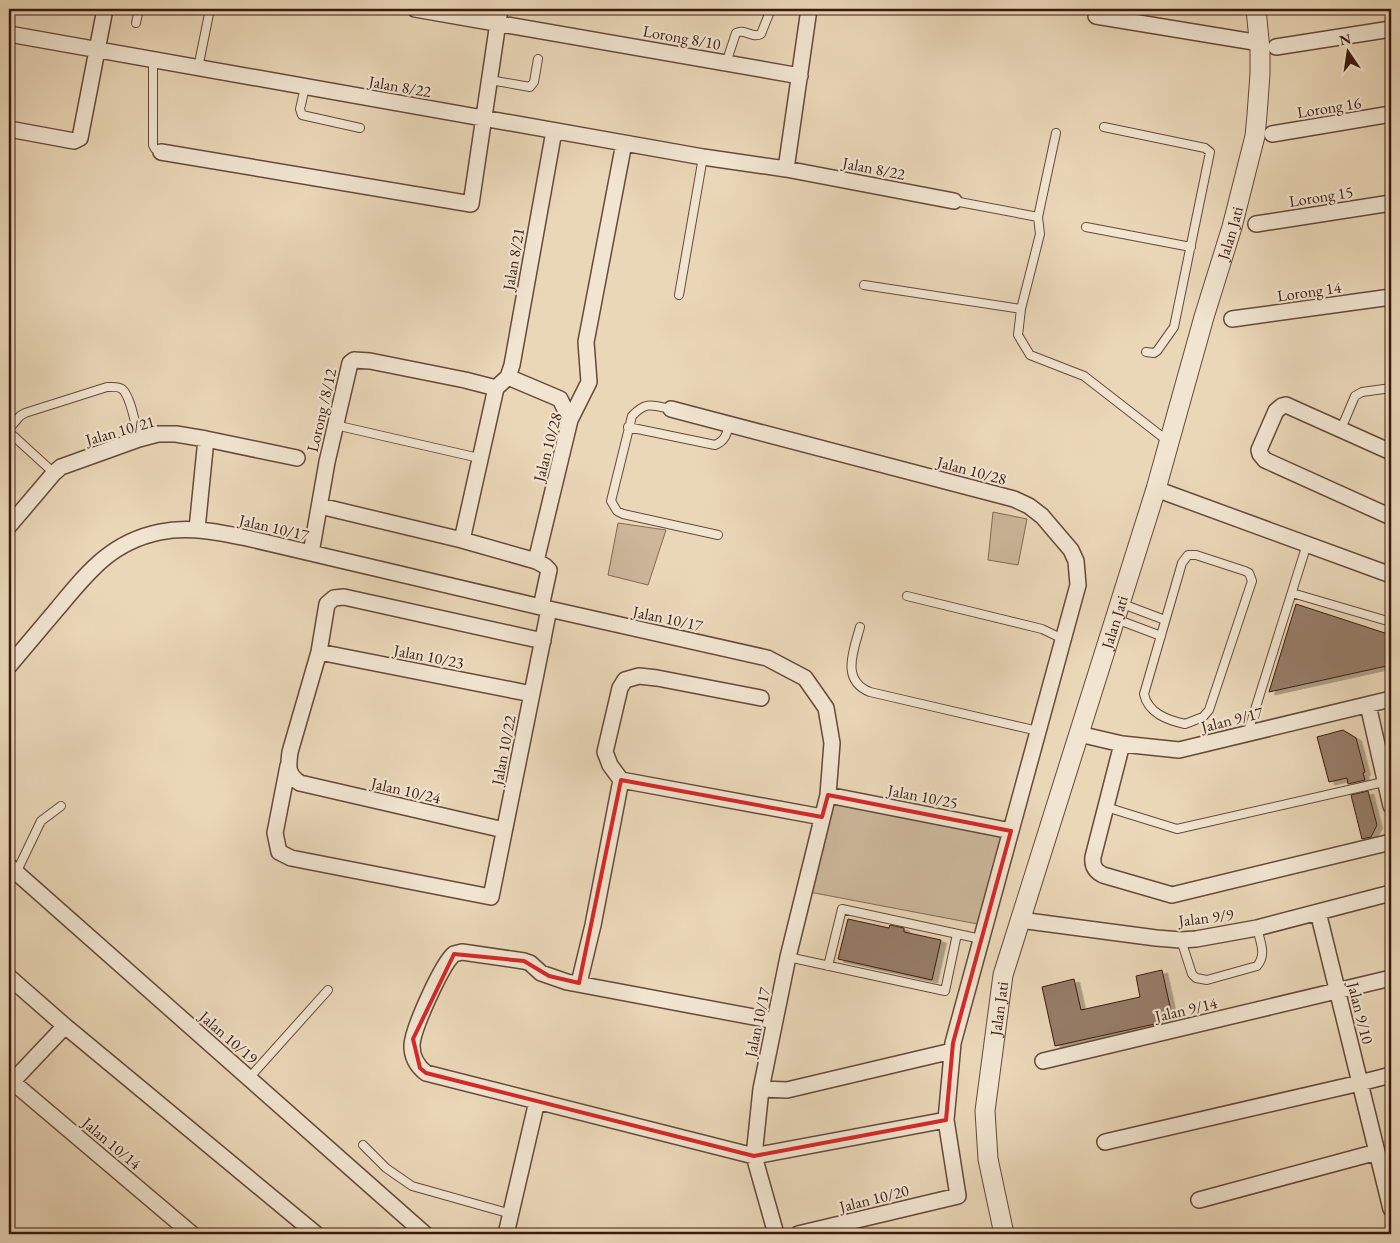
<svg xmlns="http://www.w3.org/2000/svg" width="1400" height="1243" viewBox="0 0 1400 1243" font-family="'EB Garamond',serif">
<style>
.green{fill:#ccb79b;stroke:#836855}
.building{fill:#967c67;stroke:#3a1a0f;filter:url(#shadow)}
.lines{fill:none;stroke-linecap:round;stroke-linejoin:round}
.service-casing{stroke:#664939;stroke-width:10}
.minor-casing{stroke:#664939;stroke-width:18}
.tertiary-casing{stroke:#664939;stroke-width:21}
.service{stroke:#f1e5d1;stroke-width:8}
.minor{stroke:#f1e5d1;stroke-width:15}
.tertiary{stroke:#f1e5d1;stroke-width:19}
.marked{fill:none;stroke:#d62828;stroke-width:4;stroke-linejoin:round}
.labels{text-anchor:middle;stroke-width:4.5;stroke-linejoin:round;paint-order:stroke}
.street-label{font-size:16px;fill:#3a1a0f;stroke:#f1e5d1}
</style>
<defs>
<filter id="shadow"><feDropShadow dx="5.5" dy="3" stdDeviation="0" flood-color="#0004"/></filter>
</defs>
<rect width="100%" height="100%" fill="#ead7b8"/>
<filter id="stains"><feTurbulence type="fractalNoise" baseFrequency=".004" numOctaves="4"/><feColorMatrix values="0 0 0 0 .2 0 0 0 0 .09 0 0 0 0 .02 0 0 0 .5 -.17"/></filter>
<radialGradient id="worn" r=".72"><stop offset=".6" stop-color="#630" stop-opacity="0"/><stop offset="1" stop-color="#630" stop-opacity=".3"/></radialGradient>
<path class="green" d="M993,512L1027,519L1018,565L988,560Z
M618,523L666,530L648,585L608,575Z
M828,795L1011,831L988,926L804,891Z"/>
<path class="building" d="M1296,604L1391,635V665L1269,692Z
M1343,730L1356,738L1365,772L1363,773L1365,780L1348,784L1347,778L1329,782L1317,737Z
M1368,791L1377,825L1371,837L1362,839L1351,795Z
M848,919L889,928L890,925L904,928V932L941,940L932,980L838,959Z
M1162,970L1173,1020L1055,1046L1042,987L1074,979L1081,1010L1140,997L1136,976Z"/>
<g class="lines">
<g class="service-casing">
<path id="service" d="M136,23L139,9
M153,60V145L155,149L161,152
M726,63L736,33C745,28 752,39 761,34L771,9
M198,68L210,9
M490,80L530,87L534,82L538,59
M305,87L300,109L302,115L360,128
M1104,127L1205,148L1210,152L1174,327L1157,351L1154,353L1146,352
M1038,217L1056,133
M1086,227L1191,247
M864,285L1021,309L1040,234L1038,217L954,201
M679,295L703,157
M1021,309L1018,335L1030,355L1084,376L1169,442
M671,409C652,405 646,401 632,416L611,501L617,511L623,514L718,535
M335,425L479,458
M628,427L715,445C725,441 727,434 729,424
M9,429L20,416L25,413L107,387C112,387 118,386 122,389C131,396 136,428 139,439
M1341,429L1355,396L1362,392L1391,388
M9,432L54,473
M1188,555H1196L1245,571L1249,573L1252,581L1209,710L1203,717L1185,724C1167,720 1148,713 1144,694L1182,563Z
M1292,593L1391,622
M907,596L1042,629L1063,639
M1120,603L1165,620
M1116,619L1161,636
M860,627C854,650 840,680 870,692L1038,731
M1248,732L1307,544
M1106,807L1177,829L1388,781
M16,873L41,821L61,806
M1181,940L1192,974L1196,978L1207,980L1257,966C1267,955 1260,941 1257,928
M788,957L945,991L957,934
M828,966L842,909L981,939
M249,1078L328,990
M363,1145L386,1168L412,1186L511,1214"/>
</g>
<g class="minor-casing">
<path id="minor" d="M415,9L800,76
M1096,16L1260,43
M9,34L703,157L786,169L954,201
M1276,47L1391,29
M9,129L74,141L80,138L105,9
M1272,134L1391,114
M161,152L471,204L500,9
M786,169L809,9
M1256,224L1391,203
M1232,319L1391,297
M508,377L560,399L570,420
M496,388L508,377L512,365L554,131
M671,409L1014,499L1029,506L1042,516L1071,550L1076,561L1078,585L953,1043L946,1120L958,1196L798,1234
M1391,452L1286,405L1282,406L1276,411L1259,450L1260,454L1265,460L1391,517
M1156,489L1391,575
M320,506L462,540L536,561
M9,526L54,473L61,467L139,439L158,434H176L206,439L297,458
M197,529L206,439
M462,540L496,388
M311,553L327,462L350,363L354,360L370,361L465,380L496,388
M541,607L549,570L545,566L536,561L570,420L589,382L586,342L624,143
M319,652L532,694
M9,666C25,647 42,627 58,608C88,572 111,542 160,532C189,526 218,532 247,538L549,609L767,658L805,678L826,708L832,743L828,795L788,957L761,1089L754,1156L776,1234
M1368,705L1391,806
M1079,734L1122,744L1179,750L1391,699
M1122,744L1093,857C1092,866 1095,871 1103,875L1172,895L1391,842
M288,766L275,833L279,852L291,858L491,897L549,609
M621,780L822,817
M828,795L1011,831
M504,830L300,783C287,775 288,766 290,752L319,652L327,604L334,598L344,597L543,641
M9,866L425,1234
M1318,912L1391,1209
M1020,920L1156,938L1181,940L1196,939L1257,928L1391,893
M9,977L65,1026L316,1234
M579,983L593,925L621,780L610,765L605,752L620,688L625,680L639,676L657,678L761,698
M775,1021L567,982L541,973L530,963L524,961L462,952L454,954C442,964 412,1030 412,1046C412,1058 417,1066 426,1073L754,1156L946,1120
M1043,1061L1391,978
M9,1079L192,1234
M12,1082L65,1026
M761,1089L787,1090L952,1051
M1105,1142L1360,1083L1391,1075
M1199,1200L1377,1152
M506,1234L537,1101"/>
</g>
<g class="tertiary-casing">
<g id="tertiary">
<path id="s1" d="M1004,1234L988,1159L985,1111L1003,975L1156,489L1204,317L1232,227L1255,136L1257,115L1260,74V50L1256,9"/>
</g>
</g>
<use href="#service" class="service"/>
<use href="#minor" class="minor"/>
<use href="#tertiary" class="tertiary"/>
</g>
<path class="marked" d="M621,780L822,817L828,795L1011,831L953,1043L946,1120L754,1156L426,1073L420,1068L413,1039L454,954L524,961L549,976L579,983Z"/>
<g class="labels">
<g class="street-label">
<text transform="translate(682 37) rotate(10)" y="6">Lorong 8/10</text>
<text transform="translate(400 86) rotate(10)" y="6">Jalan 8/22</text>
<text transform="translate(1329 107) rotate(-9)" y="6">Lorong 16</text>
<text transform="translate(874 168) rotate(11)" y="6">Jalan 8/22</text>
<text transform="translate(1321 196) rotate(-9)" y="6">Lorong 15</text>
<text dy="6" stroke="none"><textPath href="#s1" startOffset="1038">Jalan Jati</textPath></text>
<text transform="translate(513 259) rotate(-80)" y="6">Jalan 8/21</text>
<text transform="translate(1309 291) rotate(-8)" y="6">Lorong 14</text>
<text transform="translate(321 410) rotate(-77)" y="6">Lorong /8/12</text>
<text transform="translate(120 430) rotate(-16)" y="6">Jalan 10/21</text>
<text transform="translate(547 447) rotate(-75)" y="6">Jalan 10/28</text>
<text transform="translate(972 470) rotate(15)" y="6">Jalan 10/28</text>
<text transform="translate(274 527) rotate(13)" y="6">Jalan 10/17</text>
<text transform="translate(668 618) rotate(12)" y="6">Jalan 10/17</text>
<text dy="6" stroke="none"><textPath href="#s1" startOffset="632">Jalan Jati</textPath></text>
<text transform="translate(429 656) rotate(11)" y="6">Jalan 10/23</text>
<text transform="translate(1232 719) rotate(-14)" y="6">Jalan 9/17</text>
<text transform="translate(503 750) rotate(-79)" y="6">Jalan 10/22</text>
<text transform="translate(406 790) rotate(13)" y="6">Jalan 10/24</text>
<text transform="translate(923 796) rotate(11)" y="6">Jalan 10/25</text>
<text transform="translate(1206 917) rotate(-7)" y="6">Jalan 9/9</text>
<text dy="6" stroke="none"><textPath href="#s1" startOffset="228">Jalan Jati</textPath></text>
<text transform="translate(1186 1009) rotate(-13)" y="6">Jalan 9/14</text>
<text transform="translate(1361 1013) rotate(76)" y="6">Jalan 9/10</text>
<text transform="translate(757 1022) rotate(-78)" y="6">Jalan 10/17</text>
<text transform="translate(229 1037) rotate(41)" y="6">Jalan 10/19</text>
<text transform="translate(112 1143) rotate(40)" y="6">Jalan 10/14</text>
<text transform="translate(874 1198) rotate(-14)" y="6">Jalan 10/20</text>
</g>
</g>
<rect width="1400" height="1243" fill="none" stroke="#ead7b8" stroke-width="30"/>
<rect x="10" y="10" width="1380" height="1223" fill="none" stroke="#3a1a0f" stroke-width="2.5"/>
<rect x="15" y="15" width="1370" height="1213" fill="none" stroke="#3a1a0f"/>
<g transform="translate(1348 52) rotate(347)" stroke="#f1e5d1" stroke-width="4" paint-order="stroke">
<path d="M0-4L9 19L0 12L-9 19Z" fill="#3a1a0f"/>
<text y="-8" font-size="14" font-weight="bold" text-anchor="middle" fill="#3a1a0f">N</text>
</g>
<rect width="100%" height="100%" filter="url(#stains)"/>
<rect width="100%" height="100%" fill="url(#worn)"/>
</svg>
